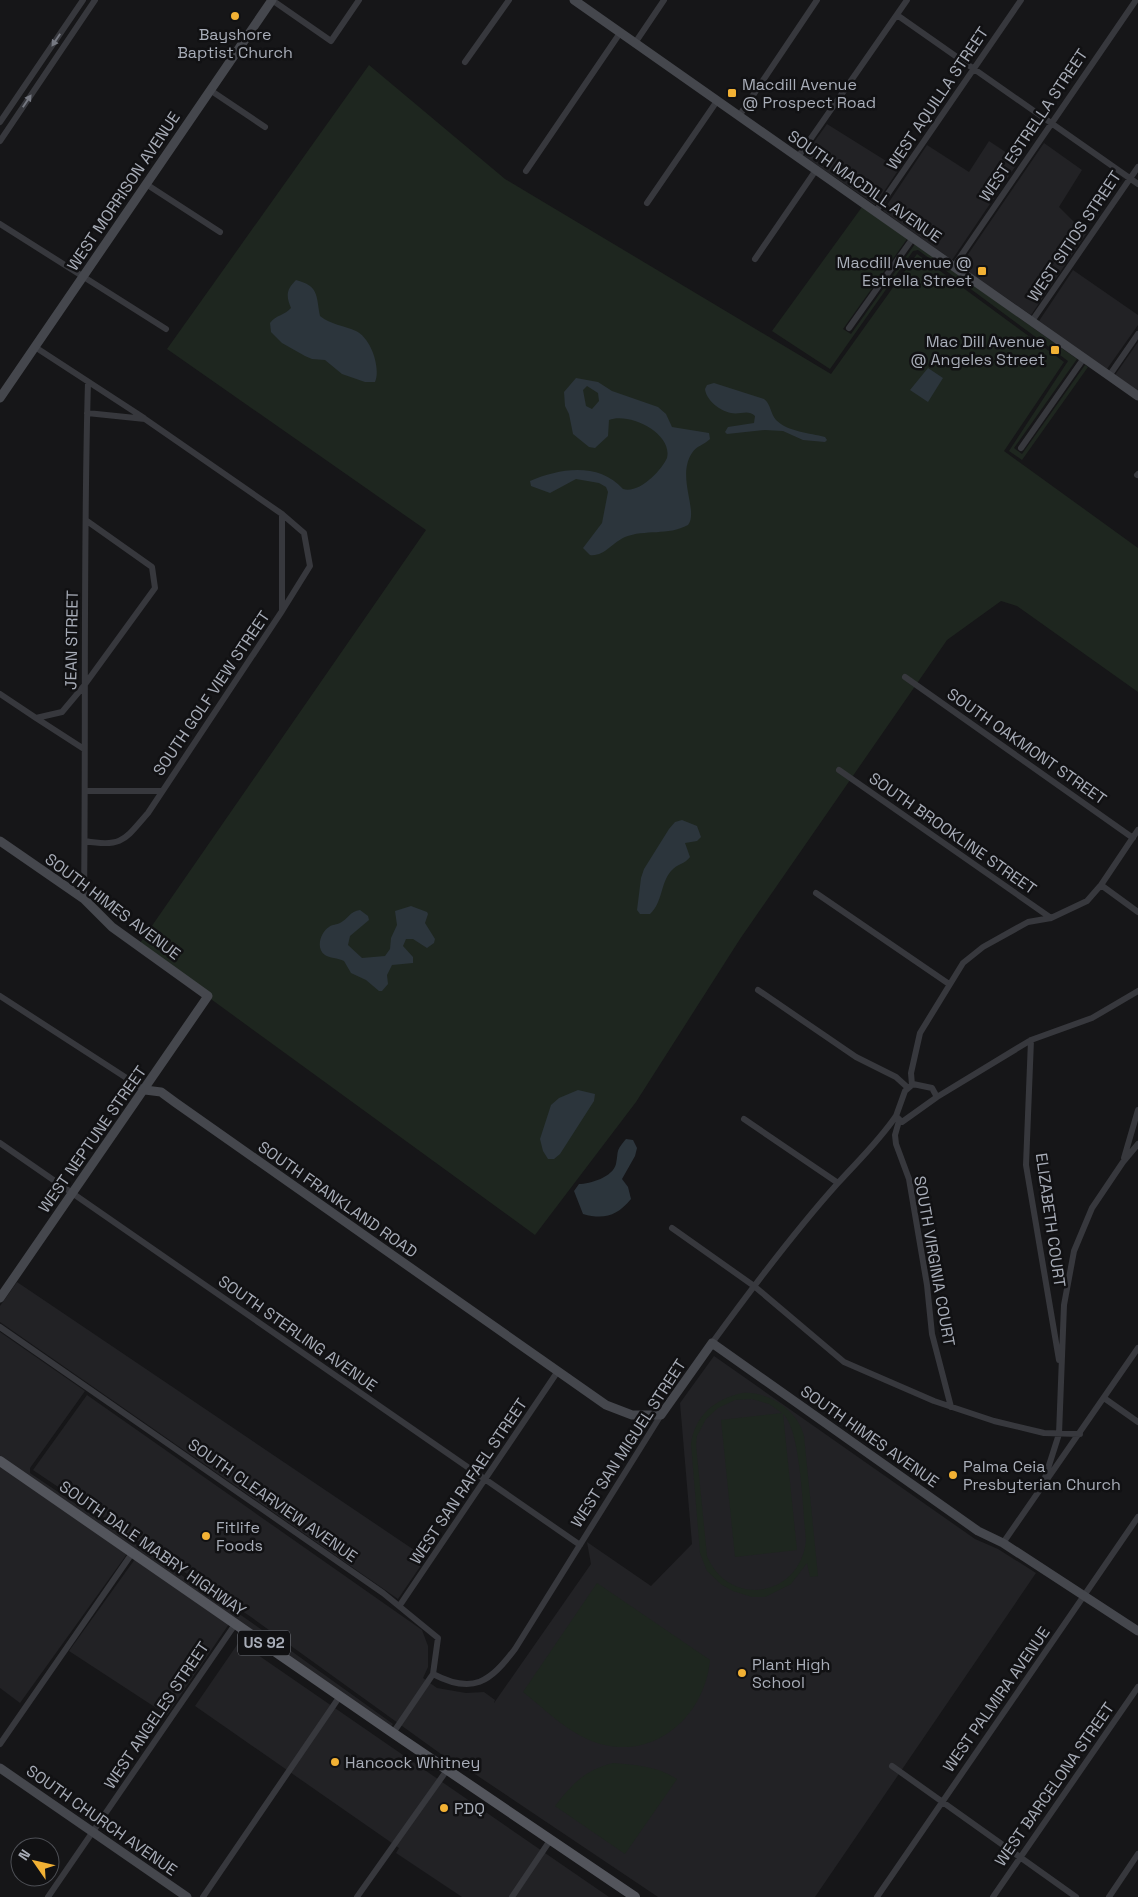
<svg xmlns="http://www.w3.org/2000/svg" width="1138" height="1897" viewBox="0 0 1138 1897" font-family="'Space Grotesk',sans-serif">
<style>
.built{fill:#222225}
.green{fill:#1e261f;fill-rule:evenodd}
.water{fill:#2c353c;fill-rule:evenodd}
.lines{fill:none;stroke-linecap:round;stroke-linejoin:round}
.street{stroke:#37383d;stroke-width:6}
.secondary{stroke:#45474d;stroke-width:9}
.primary{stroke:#53555c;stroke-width:10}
.oneway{fill:#757881}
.poi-dot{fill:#f2b134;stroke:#111113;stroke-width:2}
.labels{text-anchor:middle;stroke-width:5;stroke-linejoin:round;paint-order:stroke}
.shield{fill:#111113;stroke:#7b7e86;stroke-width:1}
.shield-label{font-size:15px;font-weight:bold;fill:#a8adb8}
.poi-label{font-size:16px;fill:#a8adb8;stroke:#111113;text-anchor:start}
.street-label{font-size:16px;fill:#a8adb8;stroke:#111113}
</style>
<rect width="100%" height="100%" fill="#161618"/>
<path class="built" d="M827,124L899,169L875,205L804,156Z
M989,141L1019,161L952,260L883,211L927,145L969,172Z
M1044,143L1082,170L1059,207L1086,234L1031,315L960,266Z
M1073,270L1138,315V325L1107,369L1039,321Z
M1138,342V391L1115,375Z
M17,1282L426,1558L398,1599L0,1322V1306Z
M0,1332L85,1391L30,1468V1473L248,1620L393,1724L391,1727L0,1456Z
M714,1356L975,1539L998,1549L1036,1573L815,1897H658L454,1760L452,1762L251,1617L33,1470L87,1395L422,1630L428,1646V1667L423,1678L437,1688L466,1693L484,1692L495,1700L494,1703L591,1564L587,1542L651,1586L692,1544L680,1403Z
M0,1466L127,1554L20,1703L0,1688Z
M135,1559L229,1624L167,1715L69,1651Z
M239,1642L609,1897H462L396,1853L399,1848L195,1706Z"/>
<path class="green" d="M369,65L505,179L831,374L917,254L1064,362L1004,451L1138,548V692L1017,606L1001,601L947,640L740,939L636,1102L535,1235L138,946L426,530L167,349Z
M862,207L907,239L843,329L851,334L915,244L1077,359L1014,448L1022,454L1085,365L1088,367L1022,460L1009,451L1068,361L918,250L913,251L830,369L772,331Z
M742,1393C768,1391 798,1410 804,1436L818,1576L810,1577L807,1563L791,1584L765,1597H752L733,1591L722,1585L707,1571L700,1553L691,1444C695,1415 715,1399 742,1393ZM752,1399L769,1404L782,1413L721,1420L735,1557L797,1550L783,1414C801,1429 803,1514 806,1540C801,1597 729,1609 707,1556L696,1445L697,1436L706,1419L718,1408L735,1400Z
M597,1583L710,1660C704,1724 642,1769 581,1736C560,1725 541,1706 523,1692Z
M613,1763C636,1765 657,1766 677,1779L625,1854L555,1806C572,1784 585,1770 613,1763Z"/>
<path class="water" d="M296,280C319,286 316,295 320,316C331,325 343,325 356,331C371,338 381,368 375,382H365L342,374L325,360L312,359L305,356L282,343L271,332L270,323C276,315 285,315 291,308C286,296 286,290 296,280Z
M928,368L943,378L928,402L910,390Z
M576,378L598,382L612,391L658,407L666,414L672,427L709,433L710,439C704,445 696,446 692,453C676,477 699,511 688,525C668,536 645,529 625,537C613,542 604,557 590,555L583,548L602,523L608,492L606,487L599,483L576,479L550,493L531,486L530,481C560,468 599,462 623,489C639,494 661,471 667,458C673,433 629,412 609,420L608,436L595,448L589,447L573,434L569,414L565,406L564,392ZM587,386L598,393L599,401L592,409L586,406L583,390Z
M714,383L764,399C771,404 770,413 776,420C788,432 810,433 825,437L827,440L825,442L803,440L783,431L765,430L727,434L725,432L728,427L754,423L755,416C748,409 740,415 731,413C720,411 706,400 705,389L707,385Z
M682,820L697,826L701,837L697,841L685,843L690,857C685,864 677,864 671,871C660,884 663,902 650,914H640L637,910L641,878L644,869L669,829L675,822Z
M411,906L427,912L428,914L425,923L435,939L434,943L427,948L413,939H406L403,946L413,957V963L392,965L387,975L388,984L382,991H379L366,980L351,973L344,961C338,958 329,958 325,955C315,948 321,932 329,927C332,924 337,925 340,923C348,919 350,911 360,910L368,916L369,920L350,936L348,945L362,958L385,956L390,949L391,938L397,925L395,911Z
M578,1090L595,1094L594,1101L560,1154L554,1159H548L543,1151L540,1139L551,1105L559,1098Z
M626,1139L633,1140L637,1148L635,1156L622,1179L628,1187L631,1199C617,1216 604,1220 583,1214L574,1191L579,1184C590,1184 613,1177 616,1164C619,1150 615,1152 626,1139Z"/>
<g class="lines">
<path class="street" d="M272,0L331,41L359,0
M897,15L1138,184
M635,43L664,0
M465,62L509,0
M210,90L265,127
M739,116L817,0
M0,122L83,0
M0,141L95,0
M798,157L907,0
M526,171L620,33
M146,184L220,232
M647,203L717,101
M876,211L1021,0
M0,224L166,329
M755,259L816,170
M954,266L1136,0
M1032,321L1138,167
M849,328L913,238
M35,347L144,418
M1109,376L1138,334
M87,413L145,419L282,514L304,533L310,566L282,611
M1021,448L1084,358
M1137,475L1138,474
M905,677L1133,838
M0,694L36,718L62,712L83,687L155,588L152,567L87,521
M36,718L84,749
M839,770L1051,918
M86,791H162
M85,841C123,848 125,839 148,813L282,611V514
M1101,885L1138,912
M816,893L949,984
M84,899C86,727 83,554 88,382
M758,990L856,1057L896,1077L907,1087
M0,996L145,1090
M1031,1040L1026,1165L1059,1360
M913,1084L932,1088L937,1097L902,1122L896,1116L905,1091Z
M912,1085L911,1073L920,1033L963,963L983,947L1028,922L1051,918L1087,901L1101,885L1138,830
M937,1097L1031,1040L1092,1018L1138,991
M744,1119L838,1183
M899,1121L895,1135L896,1144L909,1179L927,1285L932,1334L951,1407
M0,1143L580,1545
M1124,1158L1138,1110
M672,1228L754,1286L844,1362L934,1401L994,1421L1044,1433L1080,1434
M0,1327L383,1593L438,1638L433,1674L393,1733
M712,1343C752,1288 793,1233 838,1183C858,1161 879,1141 896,1116
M1104,1398L1138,1422
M1043,1484L1059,1434L1064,1305L1074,1251L1092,1208L1123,1162L1138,1144
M1003,1543L1138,1348
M400,1605L558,1371
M433,1674C473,1695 490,1682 515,1649L661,1415
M0,1744L133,1552
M892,1766L1076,1897
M48,1897L236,1623
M203,1897L340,1696
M357,1897L447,1770
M512,1897L551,1839
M877,1897L1138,1517
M993,1897L1138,1687
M1109,1897L1138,1854"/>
<path class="secondary" d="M574,0L1138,396
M0,398L272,0
M0,841L84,899L112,927L208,996L0,1298
M145,1090L161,1092L176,1103L606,1405L632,1415H661L712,1343L978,1531L1003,1543L1138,1631
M0,1768L187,1897"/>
<path class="primary" d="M0,1461L393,1733L635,1897"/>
</g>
<defs><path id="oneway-solid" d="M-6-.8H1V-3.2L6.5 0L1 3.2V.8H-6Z" transform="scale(1.25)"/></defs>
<g class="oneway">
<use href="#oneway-solid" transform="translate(56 40) rotate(124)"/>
<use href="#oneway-solid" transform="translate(27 101) rotate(-56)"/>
</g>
<g class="poi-dot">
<circle cx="235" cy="16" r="5"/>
<rect x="727" y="88" width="10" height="10" rx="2.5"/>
<rect x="977" y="266" width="10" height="10" rx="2.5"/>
<rect x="1050" y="345" width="10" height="10" rx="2.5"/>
<circle cx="953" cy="1475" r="5"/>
<circle cx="206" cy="1536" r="5"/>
<circle cx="742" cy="1673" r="5"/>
<circle cx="335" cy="1762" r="5"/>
<circle cx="444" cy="1808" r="5"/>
</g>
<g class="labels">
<rect class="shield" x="238" y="1630.5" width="52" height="25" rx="4"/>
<g class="shield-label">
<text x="264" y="1648">US 92</text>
</g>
<g class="poi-label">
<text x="235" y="40" text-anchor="middle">Bayshore<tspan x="235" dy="18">Baptist Church</tspan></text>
<text x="742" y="90">Macdill Avenue<tspan x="742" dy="18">@ Prospect Road</tspan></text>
<text x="972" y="268" text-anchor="end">Macdill Avenue @<tspan x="972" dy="18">Estrella Street</tspan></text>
<text x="1045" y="347" text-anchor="end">Mac Dill Avenue<tspan x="1045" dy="18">@ Angeles Street</tspan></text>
<text x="963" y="1472">Palma Ceia<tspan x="963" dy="18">Presbyterian Church</tspan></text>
<text x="216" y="1533">Fitlife<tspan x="216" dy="18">Foods</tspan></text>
<text x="752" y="1670">Plant High<tspan x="752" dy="18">School</tspan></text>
<text x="345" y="1768">Hancock Whitney</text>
<text x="454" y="1814">PDQ</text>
</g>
<g class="street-label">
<text transform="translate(937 98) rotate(-56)" y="6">WEST AQUILLA STREET</text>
<text transform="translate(1033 125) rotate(-56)" y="6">WEST ESTRELLA STREET</text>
<text transform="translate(865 186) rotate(35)" y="6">SOUTH MACDILL AVENUE</text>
<text transform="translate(123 191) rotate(-56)" y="6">WEST MORRISON AVENUE</text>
<text transform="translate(1074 236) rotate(-56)" y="6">WEST SITIOS STREET</text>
<text transform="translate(71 640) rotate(-89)" y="6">JEAN STREET</text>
<text transform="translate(211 693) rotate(-56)" y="6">SOUTH GOLF VIEW STREET</text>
<text transform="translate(1027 746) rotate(35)" y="6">SOUTH OAKMONT STREET</text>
<text transform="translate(953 833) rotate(35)" y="6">SOUTH BROOKLINE STREET</text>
<text transform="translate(113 906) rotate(37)" y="6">SOUTH HIMES AVENUE</text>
<text transform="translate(92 1139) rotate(-55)" y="6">WEST NEPTUNE STREET</text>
<text transform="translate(338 1199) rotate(35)" y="6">SOUTH FRANKLAND ROAD</text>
<text transform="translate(1051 1220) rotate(82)" y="6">ELIZABETH COURT</text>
<text transform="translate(935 1261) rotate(80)" y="6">SOUTH VIRGINIA COURT</text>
<text transform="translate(298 1333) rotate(35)" y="6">SOUTH STERLING AVENUE</text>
<text transform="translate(870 1436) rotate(35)" y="6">SOUTH HIMES AVENUE</text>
<text transform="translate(628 1443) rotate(-57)" y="6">WEST SAN MIGUEL STREET</text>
<text transform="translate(468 1481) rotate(-56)" y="6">WEST SAN RAFAEL STREET</text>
<text transform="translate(273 1500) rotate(35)" y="6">SOUTH CLEARVIEW AVENUE</text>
<text transform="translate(153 1548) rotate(35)" y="6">SOUTH DALE MABRY HIGHWAY</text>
<text transform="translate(996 1699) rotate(-55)" y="6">WEST PALMIRA AVENUE</text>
<text transform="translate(156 1715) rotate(-56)" y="6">WEST ANGELES STREET</text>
<text transform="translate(1054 1784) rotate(-55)" y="6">WEST BARCELONA STREET</text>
<text transform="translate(102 1820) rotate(35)" y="6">SOUTH CHURCH AVENUE</text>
</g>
</g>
<g transform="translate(35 1862) rotate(304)"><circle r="24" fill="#111113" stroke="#4d4f55"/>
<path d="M0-4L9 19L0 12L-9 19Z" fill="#f2b134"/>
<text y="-8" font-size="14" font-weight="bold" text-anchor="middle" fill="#a8adb8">N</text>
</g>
</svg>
